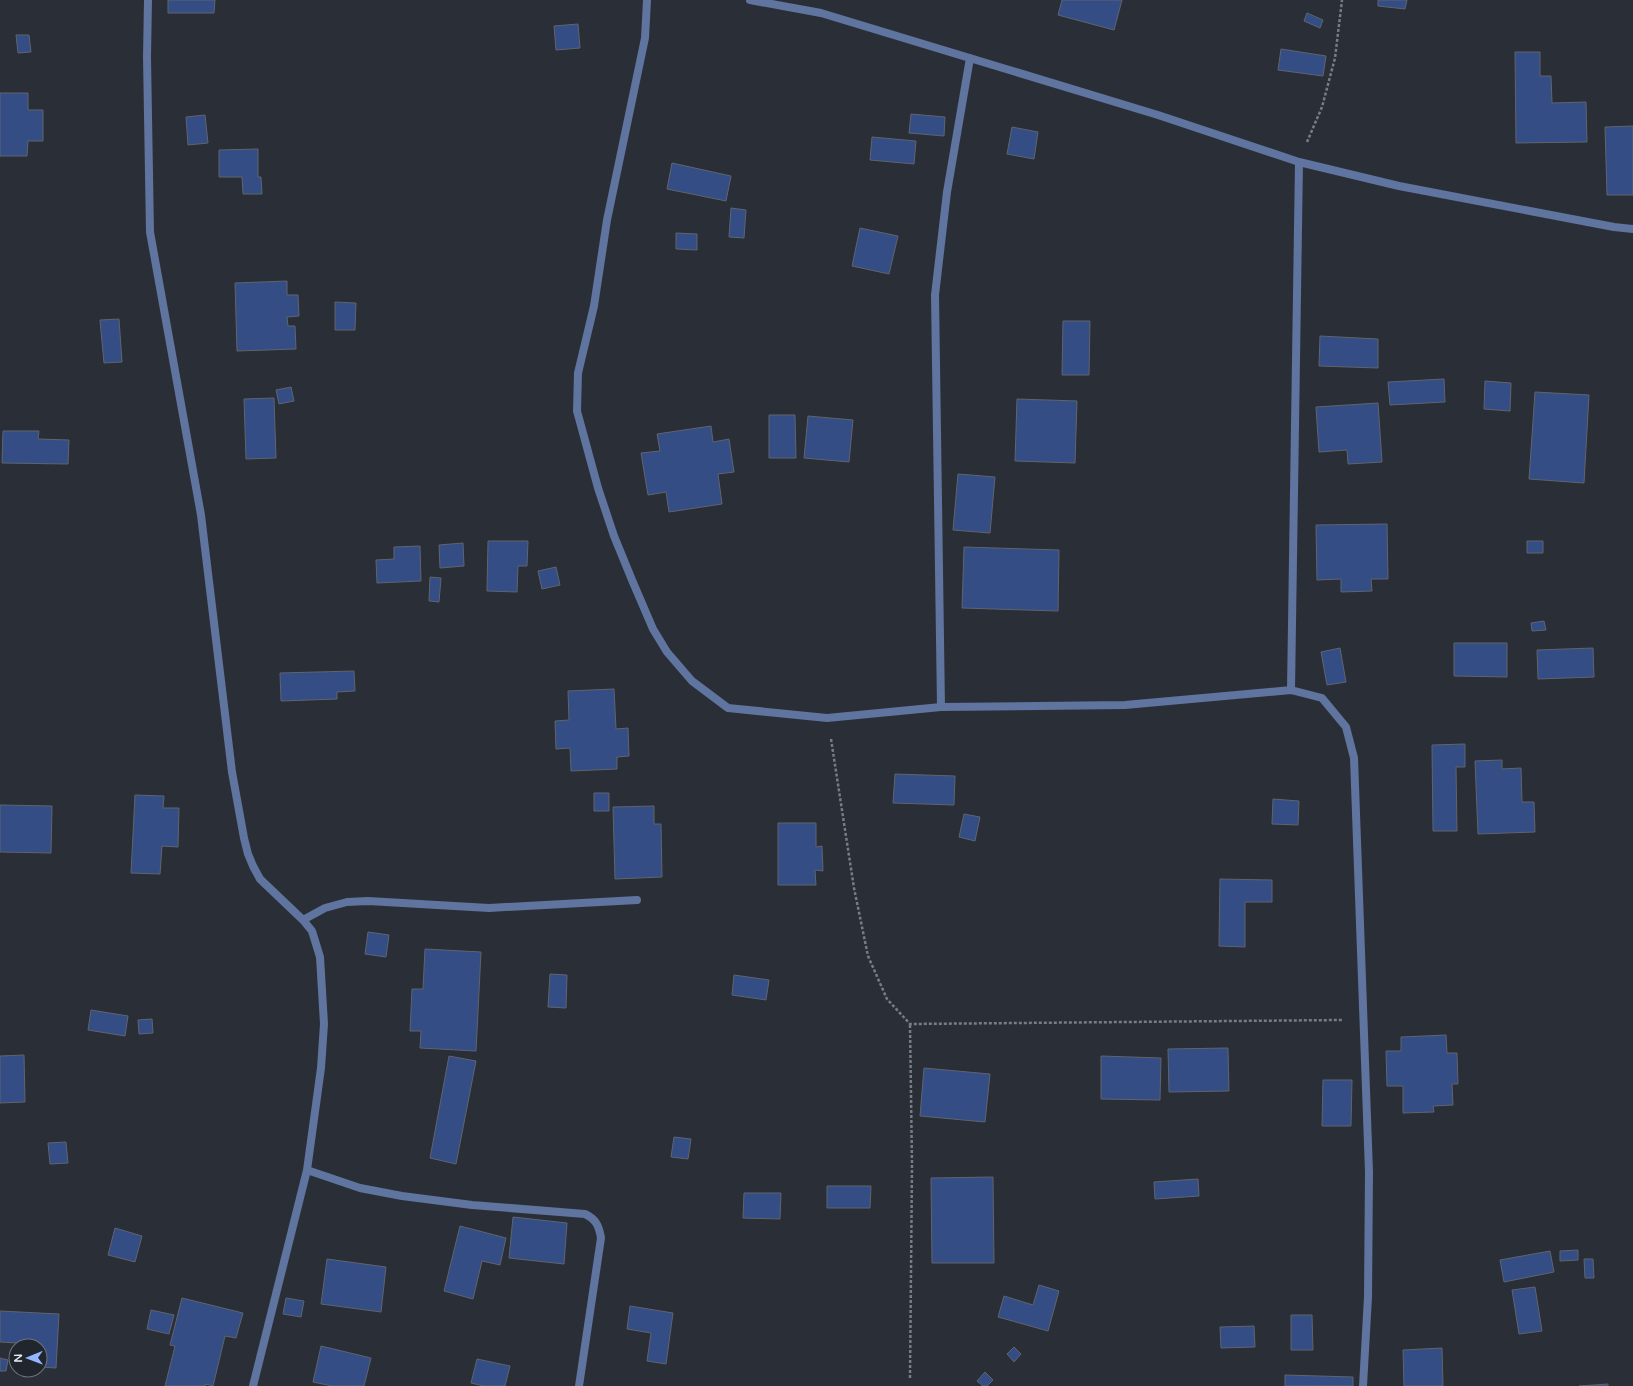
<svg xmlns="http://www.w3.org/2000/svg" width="1633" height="1386" viewBox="0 0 1633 1386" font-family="'Varela Round',sans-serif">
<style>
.building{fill:#344d84;stroke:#5f646e}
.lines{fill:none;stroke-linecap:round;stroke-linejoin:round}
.path{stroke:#787c84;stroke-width:2.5;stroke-dasharray:3 2;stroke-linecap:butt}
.minor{stroke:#5f749e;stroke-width:8}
</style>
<rect width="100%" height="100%" fill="#2a2e37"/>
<path class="building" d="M168,0H215L214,13H168Z
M1062,0H1122L1114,30L1058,15Z
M1378,0H1407L1405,9L1378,6Z
M1307,13L1323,20L1320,28L1304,21Z
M578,24L580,48L556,50L554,26Z
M16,35H29L31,52L18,53Z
M1281,49L1326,56L1323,76L1278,70Z
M1515,52H1540V76H1551L1552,103L1586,102L1587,142L1516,143Z
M0,93H28V110H43V141H28L27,156H0Z
M911,114L945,117L944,136L909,133Z
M205,115L208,143L188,145L186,117Z
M1633,126V195H1607L1605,127Z
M1012,127L1038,132L1034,159L1007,154Z
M872,137L916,141L914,164L870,160Z
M258,149V177H261L262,194H243L242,177H219V150Z
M672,163L731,176L726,201L667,189Z
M731,208L746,210L744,238L729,237Z
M860,228L898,236L889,274L852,266Z
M676,233L697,234V250L676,249Z
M287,281V295H298L299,316L287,317L288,326H295L296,349L237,351L235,283Z
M335,302L356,303L355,330H335Z
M119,319L122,362L104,363L100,320Z
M1063,321H1090L1089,375H1062Z
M1320,336L1378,339V368L1319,366Z
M1444,379L1445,402L1390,405L1388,382Z
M1485,381L1511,383L1510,411L1484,409Z
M291,387L294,401L279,404L276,390Z
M1535,392L1589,395L1584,483L1529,479Z
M274,398L276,458L246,459L244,399Z
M1017,399L1077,401L1075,463L1015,461Z
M1378,403L1382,462L1348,464L1347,450L1319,452L1316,407Z
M769,415H795L796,458H769Z
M808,416L853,420L849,462L804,458Z
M711,426L713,442L729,439L734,472L718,474L722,504L669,512L666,492L648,495L641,453L660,451L657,434Z
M3,431H39L38,439L69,440L68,464L2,463Z
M958,474L995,477L990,533L953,530Z
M1387,524L1388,579H1371L1372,591L1341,592V579L1317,580L1316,525Z
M488,541H528L527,566H518L517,592L487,591Z
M1527,541H1543V553H1527Z
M463,543L464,566L440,568L439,545Z
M420,546L421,581L377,583L376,560L394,559V547Z
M964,547L1059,550L1058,611L962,608Z
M556,567L560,585L542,589L538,571Z
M430,577L441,578L439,602L429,601Z
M1544,621L1546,630L1532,631L1531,623Z
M1454,643H1507V677L1454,676Z
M1340,648L1346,682L1327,685L1321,652Z
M1593,648L1594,677L1538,679L1537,650Z
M354,671L355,691L337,692V699L281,701L280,673Z
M614,689L616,729L628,728L629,756L617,757V769L571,771L570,748L556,749L555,721L569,720L568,691Z
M1465,744V767H1456L1457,831H1433L1432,745Z
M1502,760V769L1521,768L1522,802H1534L1535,832L1478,834L1475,761Z
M895,774L955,776L954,805L893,803Z
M594,793H609V811H594Z
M135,795L164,796L163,808H179L178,847L162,846L160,874L131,873Z
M1273,799L1299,801L1298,825L1272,824Z
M0,805L52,806L51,853L0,852Z
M654,806V824H661L662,877L615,879L613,807Z
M964,814L980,817L975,841L959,837Z
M778,823H816V847L822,846L823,871L815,870L816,885H778Z
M1220,879L1272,880V902H1245V947L1219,946Z
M368,932L389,935L386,957L365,954Z
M425,949L481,952L476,1051L420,1048L421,1031H410L412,989H423Z
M550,974L567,975L566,1008L548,1007Z
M734,975L769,980L766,1000L732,995Z
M91,1010L128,1016L125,1036L88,1030Z
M152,1019L153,1033L139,1034L138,1020Z
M1446,1035L1447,1053H1457L1458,1084H1452L1453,1105L1433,1106L1434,1112L1403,1113V1086H1387L1386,1051H1401V1037Z
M1228,1048L1229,1091L1169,1092L1168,1049Z
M24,1055L25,1102L0,1103V1056Z
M449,1056L476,1061L456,1164L430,1158Z
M1101,1056L1161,1058L1160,1100L1101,1099Z
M924,1068L990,1074L985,1122L920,1116Z
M1323,1080H1352L1351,1126H1322Z
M674,1137L691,1139L688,1159L671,1157Z
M66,1142L68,1163L50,1164L48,1143Z
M993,1177L994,1263H932L931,1178Z
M1198,1179L1199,1196L1155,1199L1154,1182Z
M827,1186H871L870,1208H827Z
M744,1193H781L780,1219L743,1218Z
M513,1217L567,1223L564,1264L509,1258Z
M460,1226L506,1238L500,1265L482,1261L473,1299L444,1291Z
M115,1228L142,1236L135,1262L108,1255Z
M1578,1250V1260L1560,1261V1251Z
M1550,1251L1554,1272L1504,1282L1500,1260Z
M327,1259L386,1267L381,1312L321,1304Z
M1584,1259H1593L1594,1278H1585Z
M1039,1285L1059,1291L1048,1331L998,1317L1004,1296L1033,1305Z
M1535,1287L1542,1331L1519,1334L1512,1290Z
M182,1298L243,1313L236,1338L225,1336L213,1386L205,1384V1386H165L175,1346L170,1345Z
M286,1298L304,1301L301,1317L283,1314Z
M630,1306L673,1313L666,1364L647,1361L651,1333L627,1329Z
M151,1310L174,1315L169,1334L147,1329Z
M0,1311L59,1314L56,1368L40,1367V1346H33L34,1344L0,1342Z
M1291,1315H1312L1313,1350H1291Z
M1254,1326L1255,1347L1221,1348L1220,1327Z
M321,1346L371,1358L364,1386H332L313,1382Z
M1014,1347L1021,1354L1014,1362L1007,1354Z
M1442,1348L1443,1386H1404L1403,1350Z
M0,1358L8,1360L6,1371H0Z
M477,1359L510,1366L505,1386H484L471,1383Z
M985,1372L993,1380L987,1386H983L977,1381Z
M1285,1375L1353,1377V1386H1285Z
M1608,1384V1386H1579Z"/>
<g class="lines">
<path class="path" d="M1307,142L1322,107L1335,58L1342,0
M831,739L854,888L868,956L887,999L910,1024L1342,1020
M910,1378L912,1165L910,1024"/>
<path class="minor" d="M148,0L147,57L150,232L201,515L232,772L244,838L248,854L253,866L260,879L303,920L312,931L320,957L324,1024L321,1068L307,1170L253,1386
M647,0L645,38L607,220L594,306L578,373L577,411L598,488L614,536L632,580L653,629L667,652L692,681L728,708L827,718L941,707L1125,705L1291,690
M750,0L821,13L1158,115L1299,162L1399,186L1614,227L1633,229
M1299,162L1291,690L1322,698L1346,727L1354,758L1369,1172L1368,1297L1363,1386
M941,707L935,295L947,192L970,58
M303,920L325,908L347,902L368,901L489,908L637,900
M307,1170L360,1188L402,1196L472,1205L585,1214C596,1219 599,1226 601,1238L579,1386"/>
</g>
<g transform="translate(28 1358) rotate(269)"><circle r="19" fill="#21252d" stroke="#6f737a"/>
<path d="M0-3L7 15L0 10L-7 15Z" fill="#94b7fd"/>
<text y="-6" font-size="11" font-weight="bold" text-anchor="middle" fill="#e5e8ee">N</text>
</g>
</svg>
